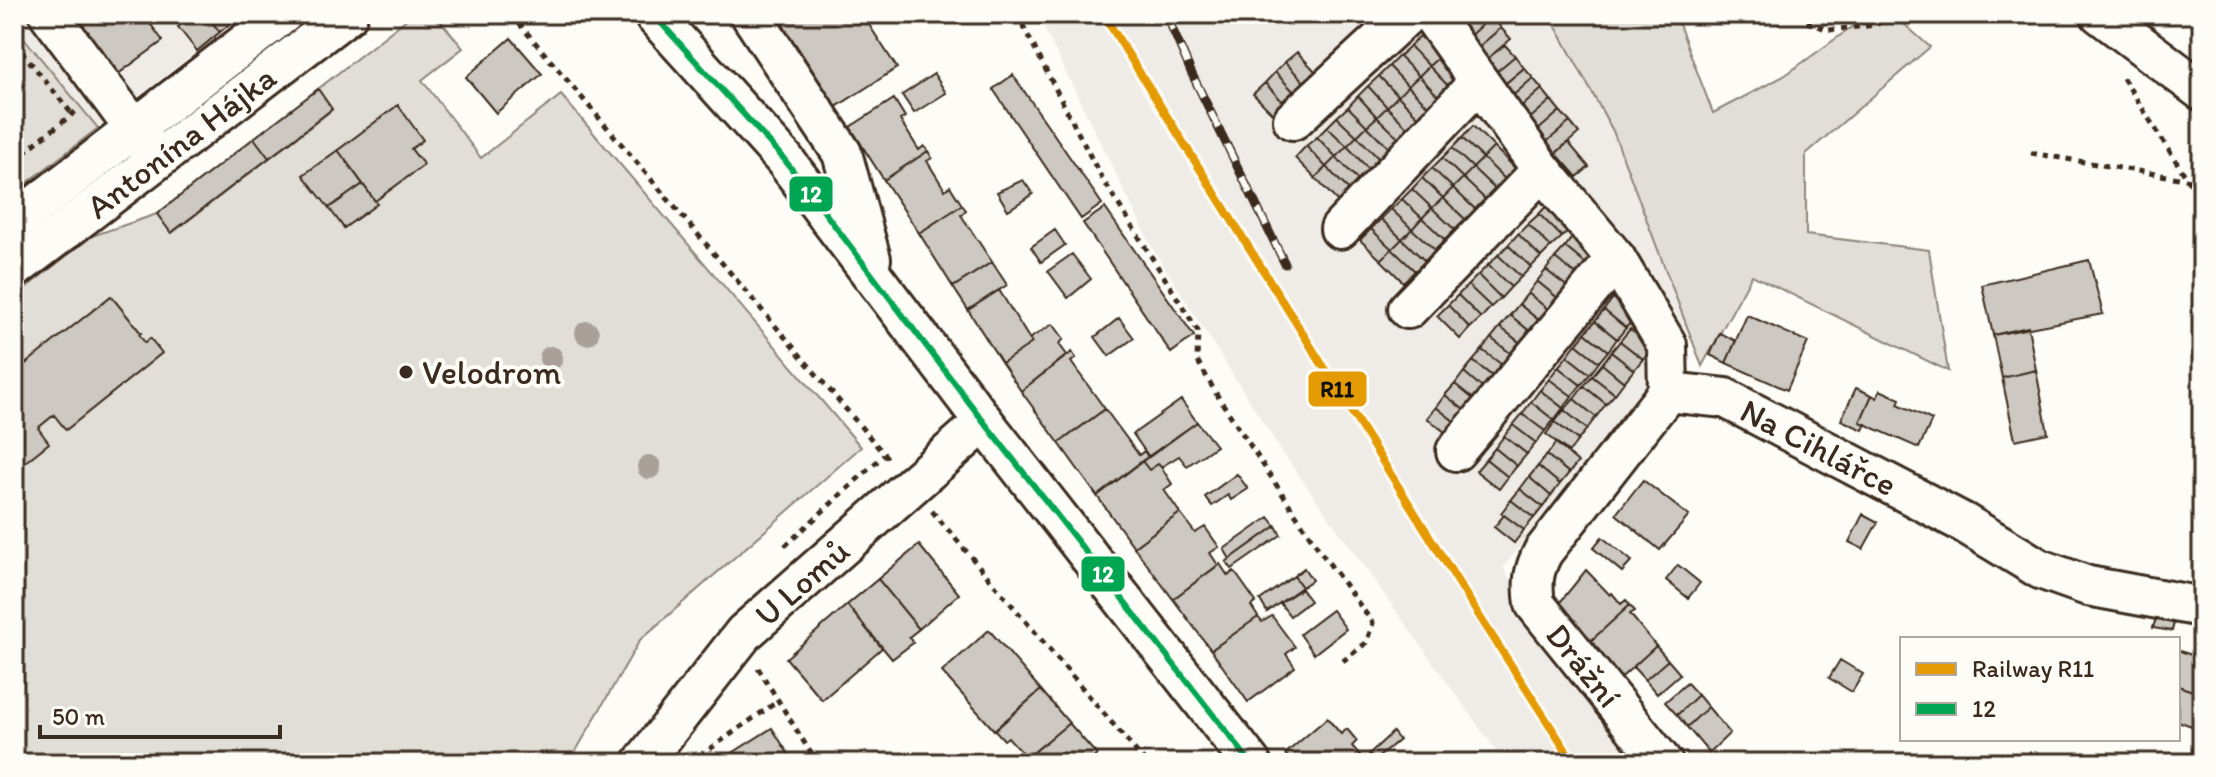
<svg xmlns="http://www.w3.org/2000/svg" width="2216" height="777" viewBox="0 0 2216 777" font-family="Itim,sans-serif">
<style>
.built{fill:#efece7}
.green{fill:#e1ded7;stroke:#8e847a;stroke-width:2}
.building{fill:#cdc8c2;stroke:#3b2a1e;stroke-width:2}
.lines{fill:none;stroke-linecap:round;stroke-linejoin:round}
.minor-casing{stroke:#3b2a1e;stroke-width:44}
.path{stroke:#3b2a1e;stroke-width:5;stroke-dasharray:6 6;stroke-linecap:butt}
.minor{stroke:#fdfcf7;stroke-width:38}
.rail-casing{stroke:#3b2a1e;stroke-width:9}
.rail{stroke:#fdfcf7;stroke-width:6;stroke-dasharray:18;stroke-linecap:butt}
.bus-1-casing{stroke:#fdfcf7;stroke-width:12}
.bus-1{stroke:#00a651;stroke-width:6}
.rail-1-casing{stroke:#fdfcf7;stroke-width:14}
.rail-1{stroke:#e49a03;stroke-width:8}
.tree{fill:#a9a199}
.poi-dot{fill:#3b2a1e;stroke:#fdfcf7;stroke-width:3}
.labels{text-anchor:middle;stroke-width:8;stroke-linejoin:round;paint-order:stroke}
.street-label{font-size:34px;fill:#3b2a1e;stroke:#fdfcf7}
.poi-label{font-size:34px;fill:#3b2a1e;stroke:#fdfcf7;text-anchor:start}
.line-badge{stroke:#fdfcf7;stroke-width:3}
.badge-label{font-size:22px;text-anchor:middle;font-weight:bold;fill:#fff}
.pale-badge-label{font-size:22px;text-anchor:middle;font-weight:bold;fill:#111}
</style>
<rect width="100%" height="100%" fill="#fdfcf7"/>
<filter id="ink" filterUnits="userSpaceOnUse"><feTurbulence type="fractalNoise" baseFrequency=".0125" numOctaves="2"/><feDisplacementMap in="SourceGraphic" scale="16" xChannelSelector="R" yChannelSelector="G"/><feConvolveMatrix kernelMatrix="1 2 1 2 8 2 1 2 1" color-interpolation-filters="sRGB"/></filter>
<g filter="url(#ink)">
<path class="built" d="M14,14H195L179,27L197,51L98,128L14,26Z
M1037,14H1549L1613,131L1688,329L1503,568L1635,763H1505L1280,449L1153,249Z"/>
<path class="green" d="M413,14H435L463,48L422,80L481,158L561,95L861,447L640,640L569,763H14V297L92,236L157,214L172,233L332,110L318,89Z
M1549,14H1675L1713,113L1784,76L1870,14H1893L1930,47L1806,154V235L1929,250L1948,371L1752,275L1702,366L1613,131Z
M14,26L98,128L14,193Z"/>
<path class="building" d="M67,14H143L163,41L114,77Z
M195,14H205L220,32L197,51L178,27Z
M205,14H227L233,21L220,32Z
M776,14H862L897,68L836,107Z
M1472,14H1490L1492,16L1468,37L1459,25Z
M1492,16L1501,28L1477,48L1468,37Z
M1501,28L1511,39L1487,59L1477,48Z
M1420,36L1440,56L1429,66L1410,46Z
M511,38L542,74L496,113L466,77Z
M1505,45L1515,56L1490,77L1480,64Z
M1410,46L1429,66L1419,76L1399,56Z
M1297,52L1317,73L1306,84L1285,62Z
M1399,56L1419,76L1408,86L1389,66Z
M1440,56L1465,81L1454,92L1429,66Z
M1515,56L1524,68L1500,88L1490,77Z
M1285,62L1306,84L1296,94L1275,72Z
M1389,66L1408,86L1398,96L1379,76Z
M1429,66L1454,92L1444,102L1419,76Z
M1524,68L1533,78L1509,99L1500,88Z
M1275,72L1296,94L1285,104L1265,83Z
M934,74L946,93L914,113L902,95Z
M1013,75L1102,204L1081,219L993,89Z
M1379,76L1398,96L1387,107L1368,86Z
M1419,76L1444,102L1434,112L1408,86Z
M1533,78L1542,89L1518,110L1509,99Z
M1265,83L1285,104L1274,115L1253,94Z
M1368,86L1387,107L1377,117L1358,96Z
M1408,86L1434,112L1424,122L1398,96Z
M318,89L332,109L269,158L254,138Z
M1542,89L1551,100L1527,121L1518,110Z
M1358,96L1377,117L1367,126L1348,107Z
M1398,96L1424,122L1413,133L1387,107Z
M894,99L905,117L900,120L919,150L924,146L928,151L884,180L850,127Z
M1551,100L1560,111L1536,132L1527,121Z
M398,105L423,140L411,149L424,165L375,201L338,150Z
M1348,107L1367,126L1357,136L1337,117Z
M1387,107L1413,133L1403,142L1377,117Z
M1560,111L1570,122L1545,143L1536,132Z
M1337,117L1357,136L1347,146L1327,127Z
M1377,117L1403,142L1393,152L1367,126Z
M1570,122L1579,133L1555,154L1545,143Z
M1367,126L1393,152L1382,162L1357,136Z
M1473,126L1494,147L1483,158L1462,138Z
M1327,127L1347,146L1336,157L1317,137Z
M1357,136L1382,162L1372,173L1347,146Z
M1317,137L1336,157L1326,167L1306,146Z
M254,138L269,158L171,233L157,214Z
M1462,138L1483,158L1473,168L1452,148Z
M1568,142L1589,167L1577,177L1556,153Z
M1306,146L1326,167L1315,178L1295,158Z
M1347,146L1372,173L1361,183L1336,157Z
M1494,147L1516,169L1506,180L1483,158Z
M1452,148L1473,168L1463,178L1442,158Z
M338,150L363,184L329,208L303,175Z
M928,151L932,158L927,161L945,190L950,186L962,205L919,233L884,180Z
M1336,157L1361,183L1351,192L1326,167Z
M1442,158L1463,178L1453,188L1432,168Z
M1483,158L1506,180L1496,190L1473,168Z
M1326,167L1351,192L1340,204L1315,178Z
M1432,168L1453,188L1443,198L1422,178Z
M1473,168L1496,190L1486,200L1463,178Z
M1422,178L1443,198L1432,208L1412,189Z
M1463,178L1486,200L1476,210L1453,188Z
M1023,180L1033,194L1008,210L997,192Z
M363,184L377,204L344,228L329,208Z
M1453,188L1476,210L1466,220L1443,198Z
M1412,189L1432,208L1422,218L1402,199Z
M1443,198L1466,220L1455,230L1432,208Z
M1402,199L1422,218L1412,229L1391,209Z
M1549,203L1572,226L1562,237L1539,214Z
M962,205L966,210L961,215L992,262L953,287L919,233Z
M1105,208L1194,336L1171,353L1083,223Z
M1432,208L1455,230L1445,240L1422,218Z
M1391,209L1412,229L1402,239L1381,219Z
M1539,214L1562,237L1551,247L1528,224Z
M1422,218L1445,240L1435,250L1412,229Z
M1381,219L1402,239L1392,249L1371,229Z
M1528,224L1551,247L1541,257L1518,234Z
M1371,229L1392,249L1381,260L1360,240Z
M1412,229L1435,250L1425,261L1402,239Z
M1055,230L1065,245L1041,262L1031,247Z
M1518,234L1541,257L1531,267L1508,245Z
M1574,235L1596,253L1587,265L1565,247Z
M1402,239L1425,261L1415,271L1392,249Z
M1508,245L1531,267L1521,277L1498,255Z
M1565,247L1587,265L1578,276L1555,258Z
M1392,249L1415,271L1403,282L1381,260Z
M1072,254L1091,279L1068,298L1048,271Z
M1498,255L1521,277L1511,287L1488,265Z
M1555,258L1578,276L1569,288L1546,270Z
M2089,260L2103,314L1993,335L1982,285Z
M992,262L1007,285L968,310L953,287Z
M1488,265L1511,287L1501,298L1478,275Z
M1546,270L1569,288L1559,299L1537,281Z
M1478,275L1501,298L1491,307L1468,285Z
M1537,281L1559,299L1550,311L1528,293Z
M1468,285L1491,307L1481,318L1458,295Z
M999,290L1032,343L1002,363L968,310Z
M1528,293L1550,311L1541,322L1519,304Z
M1458,295L1481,318L1470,328L1448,305Z
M111,296L141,333L139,334L145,343L150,338L162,353L66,430L54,415L38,428L49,443L14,471V373Z
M1613,298L1636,316L1626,328L1604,310Z
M1519,304L1541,322L1532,333L1510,315Z
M1448,305L1470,328L1460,339L1437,316Z
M1604,310L1626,328L1617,339L1595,321Z
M1510,315L1532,333L1523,345L1500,327Z
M1747,315L1808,342L1787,390L1726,363Z
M1119,318L1134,338L1109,356L1095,337Z
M1595,321L1617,339L1608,351L1585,333Z
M1053,324L1064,339L1059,344L1067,355L1021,391L1002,363L1032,343L1029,339Z
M1500,327L1523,345L1514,356L1491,338Z
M2028,327L2036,370L2002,378L1993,335Z
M1630,329L1652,347L1643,359L1620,341Z
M1585,333L1608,351L1599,362L1576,344Z
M1720,333L1736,341L1726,363L1710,355Z
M1491,338L1514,356L1505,367L1482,350Z
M1620,341L1643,359L1634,370L1611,352Z
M1576,344L1599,362L1590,374L1567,356Z
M1482,350L1505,367L1496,379L1473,361Z
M1072,352L1076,358L1071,362L1105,409L1059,443L1021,391Z
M1611,352L1634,370L1624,382L1602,364Z
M1567,356L1590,374L1581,385L1558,367Z
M1473,361L1496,379L1486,391L1464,372Z
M1602,364L1624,382L1615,394L1592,376Z
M1558,367L1581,385L1572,396L1549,379Z
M2036,370L2048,433L2015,440L2002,378Z
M1464,372L1486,391L1477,402L1455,384Z
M1592,376L1615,394L1606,404L1584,386Z
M1549,379L1572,396L1563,408L1540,390Z
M1455,384L1477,402L1468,413L1445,395Z
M1584,386L1606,404L1596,417L1574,399Z
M1856,388L1872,395L1860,422L1866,424L1863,430L1841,420Z
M1540,390L1563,408L1554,420L1531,402Z
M1880,390L1900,399L1898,404L1932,420L1919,448L1860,422L1872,395L1877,398Z
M1445,395L1468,413L1459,425L1436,407Z
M1574,399L1596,417L1587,429L1564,410Z
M1181,400L1197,422L1149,457L1133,434Z
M1531,402L1554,420L1545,431L1522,414Z
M1436,407L1459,425L1450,436L1427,418Z
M1105,409L1139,455L1144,451L1148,457L1097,496L1059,443Z
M1564,410L1587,429L1578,440L1555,422Z
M1522,414L1545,431L1536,443L1513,425Z
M1197,422L1216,446L1187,466L1179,456L1161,467L1158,464L1149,470L1142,461Z
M1555,422L1578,440L1569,452L1546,434Z
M1513,425L1536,443L1527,454L1504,436Z
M1504,436L1527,454L1517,466L1495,448Z
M1556,443L1578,462L1569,473L1547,455Z
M1495,448L1517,466L1508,477L1486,459Z
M1547,455L1569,473L1560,484L1538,466Z
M1486,459L1508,477L1499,489L1476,471Z
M1142,461L1149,470L1158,464L1161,467L1172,484L1164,490L1180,513L1134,547L1097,496Z
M1538,466L1560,484L1551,496L1529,477Z
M1237,474L1248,489L1231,500L1228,495L1212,506L1205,497Z
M1529,477L1551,496L1543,507L1520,489Z
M1643,480L1689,516L1660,550L1616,514Z
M1520,489L1543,507L1534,518L1511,500Z
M1511,500L1534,518L1524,530L1501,513Z
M1180,513L1195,533L1205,527L1219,547L1210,553L1218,565L1173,599L1134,547Z
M1863,514L1878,522L1863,549L1849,542Z
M1504,515L1524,530L1514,543L1494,527Z
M1269,517L1276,526L1230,559L1224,549Z
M1276,526L1281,535L1232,569L1226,562Z
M1602,537L1632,561L1622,572L1593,548Z
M919,545L959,594L919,629L878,579Z
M1220,564L1228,576L1234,571L1256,602L1251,606L1258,617L1211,650L1173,599Z
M1678,565L1700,583L1688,598L1666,580Z
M1304,568L1312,580L1302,587L1294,576Z
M1586,570L1610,595L1612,593L1621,604L1626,600L1630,605L1583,648L1553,611Z
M1294,576L1302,587L1267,612L1260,600Z
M878,579L919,629L909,637L913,643L892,659L847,605Z
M1301,589L1310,601L1290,616L1280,603Z
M847,605L882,648L822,700L786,658Z
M1630,605L1635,611L1630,614L1656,646L1613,685L1583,648Z
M1332,610L1346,629L1314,654L1300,634Z
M2157,615L2175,618L2172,631L2153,628Z
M1272,616L1295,647L1286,654L1295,667L1248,702L1211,650L1258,617L1262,622Z
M989,630L1041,690L994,730L942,672Z
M1656,646L1668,660L1645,680L1633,667Z
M2178,650L2202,659V694L2178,686Z
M1668,660L1680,674L1657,694L1645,680Z
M1840,660L1863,674L1852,692L1829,678Z
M1687,683L1698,695L1677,715L1665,702Z
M2178,686L2202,694L2200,729L2178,721Z
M1041,690L1069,723L1027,758L1008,737L1004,740L995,730Z
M1698,695L1708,707L1687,727L1677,715Z
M1708,707L1730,733L1709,753L1687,727Z
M1327,718L1341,734L1347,729L1357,741L1352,746L1367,763H1293L1285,754Z
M1069,723L1097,755L1088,763H1033L1028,757Z
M772,728L794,763H730L726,757Z
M1393,732L1399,740L1374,761L1369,754Z"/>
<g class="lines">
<g class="minor-casing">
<g id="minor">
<path d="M49,14L150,150"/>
<path d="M653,14L784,159L984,422L1251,763"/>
<path d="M750,14L842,153L871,259"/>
<path d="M1431,14L1542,170L1616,259L1667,345L1668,392"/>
<path d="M2100,14L2202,91"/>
<path d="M1293,120L1408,14"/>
<path d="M14,222L283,14"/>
<path d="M1340,229L1479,82"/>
<path id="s1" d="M14,269L348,14"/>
<path d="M1408,309L1542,170"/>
<path d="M1456,451L1616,259"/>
<path id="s2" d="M642,763L744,633L984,422"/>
<path id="s3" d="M1663,763L1535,604C1532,583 1533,571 1543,552L1668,392L1725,398L1964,523L2040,569L2088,586L2202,607"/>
</g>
</g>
<path class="path" d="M511,14L889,460
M1017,14L1100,175L1198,331L1197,360L1217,395L1320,551L1373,623L1366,643L1343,661
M1798,14L1804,21L1829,30L1876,25L1891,14
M14,42L72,114
M2123,78L2202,202
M2031,153L2202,182
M14,160L79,109
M932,511L1146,763
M785,546L884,455
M758,668L817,763
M690,763L778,701"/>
<use href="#minor" class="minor"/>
<g class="rail-casing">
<path id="rail" d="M1166,14L1191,72L1285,264"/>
</g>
<use href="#rail" class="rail"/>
<g class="bus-1-casing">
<path id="bus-1" d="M653,14L784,159L984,422L1251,763"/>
</g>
<use href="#bus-1" class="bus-1"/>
<g class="rail-1-casing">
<path id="rail-1" d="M1103,14L1478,614L1574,763"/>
</g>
<use href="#rail-1" class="rail-1"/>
</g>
<g class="tree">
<circle cx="587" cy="333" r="12"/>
<circle cx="551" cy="358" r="12"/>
<circle cx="649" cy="467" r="12"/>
</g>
</g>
<circle class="poi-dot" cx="406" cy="372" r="8"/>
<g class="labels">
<g class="street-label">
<text dy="12" stroke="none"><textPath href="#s1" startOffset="210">Antonína Hájka</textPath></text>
<text dy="12" stroke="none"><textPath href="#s3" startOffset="624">Na Cihlářce</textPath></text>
<text dy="12" stroke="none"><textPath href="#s2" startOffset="242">U Lomů</textPath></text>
<text transform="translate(1584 665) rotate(51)" y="12">Drážní</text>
</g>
<g class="poi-label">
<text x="422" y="384">Velodrom</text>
</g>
</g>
<g class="line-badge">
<rect x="788" y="175" width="46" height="38" rx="8" fill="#00a651"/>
<rect x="1307" y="370" width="61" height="38" rx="8" fill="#e49a03"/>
<rect x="1080" y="555" width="46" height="38" rx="8" fill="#00a651"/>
</g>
<g class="badge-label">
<text x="811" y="202">12</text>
<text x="1103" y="582">12</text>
</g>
<g class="pale-badge-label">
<text x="1337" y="397">R11</text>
</g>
<rect width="2216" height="777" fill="none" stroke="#fdfcf7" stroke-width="48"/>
<rect x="24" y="24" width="2168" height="729" fill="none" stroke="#3b2a1e" stroke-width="3" filter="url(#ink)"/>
<rect x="1900" y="637" width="280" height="104" fill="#fdfcf7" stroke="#afa8a0" stroke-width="2"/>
<rect x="1916" y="663" width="40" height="12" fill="#e49a03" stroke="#afa8a0" stroke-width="2"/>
<text x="1972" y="677" font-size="24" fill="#3b2a1e">Railway R11</text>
<rect x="1916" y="703" width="40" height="12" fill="#00a651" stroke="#afa8a0" stroke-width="2"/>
<text x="1972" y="717" font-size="24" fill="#3b2a1e">12</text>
<path d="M40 725v12h240v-12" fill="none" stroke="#3b2a1e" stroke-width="4"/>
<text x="52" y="725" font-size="24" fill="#3b2a1e" stroke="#fdfcf7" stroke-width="6" paint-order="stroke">50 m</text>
</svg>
